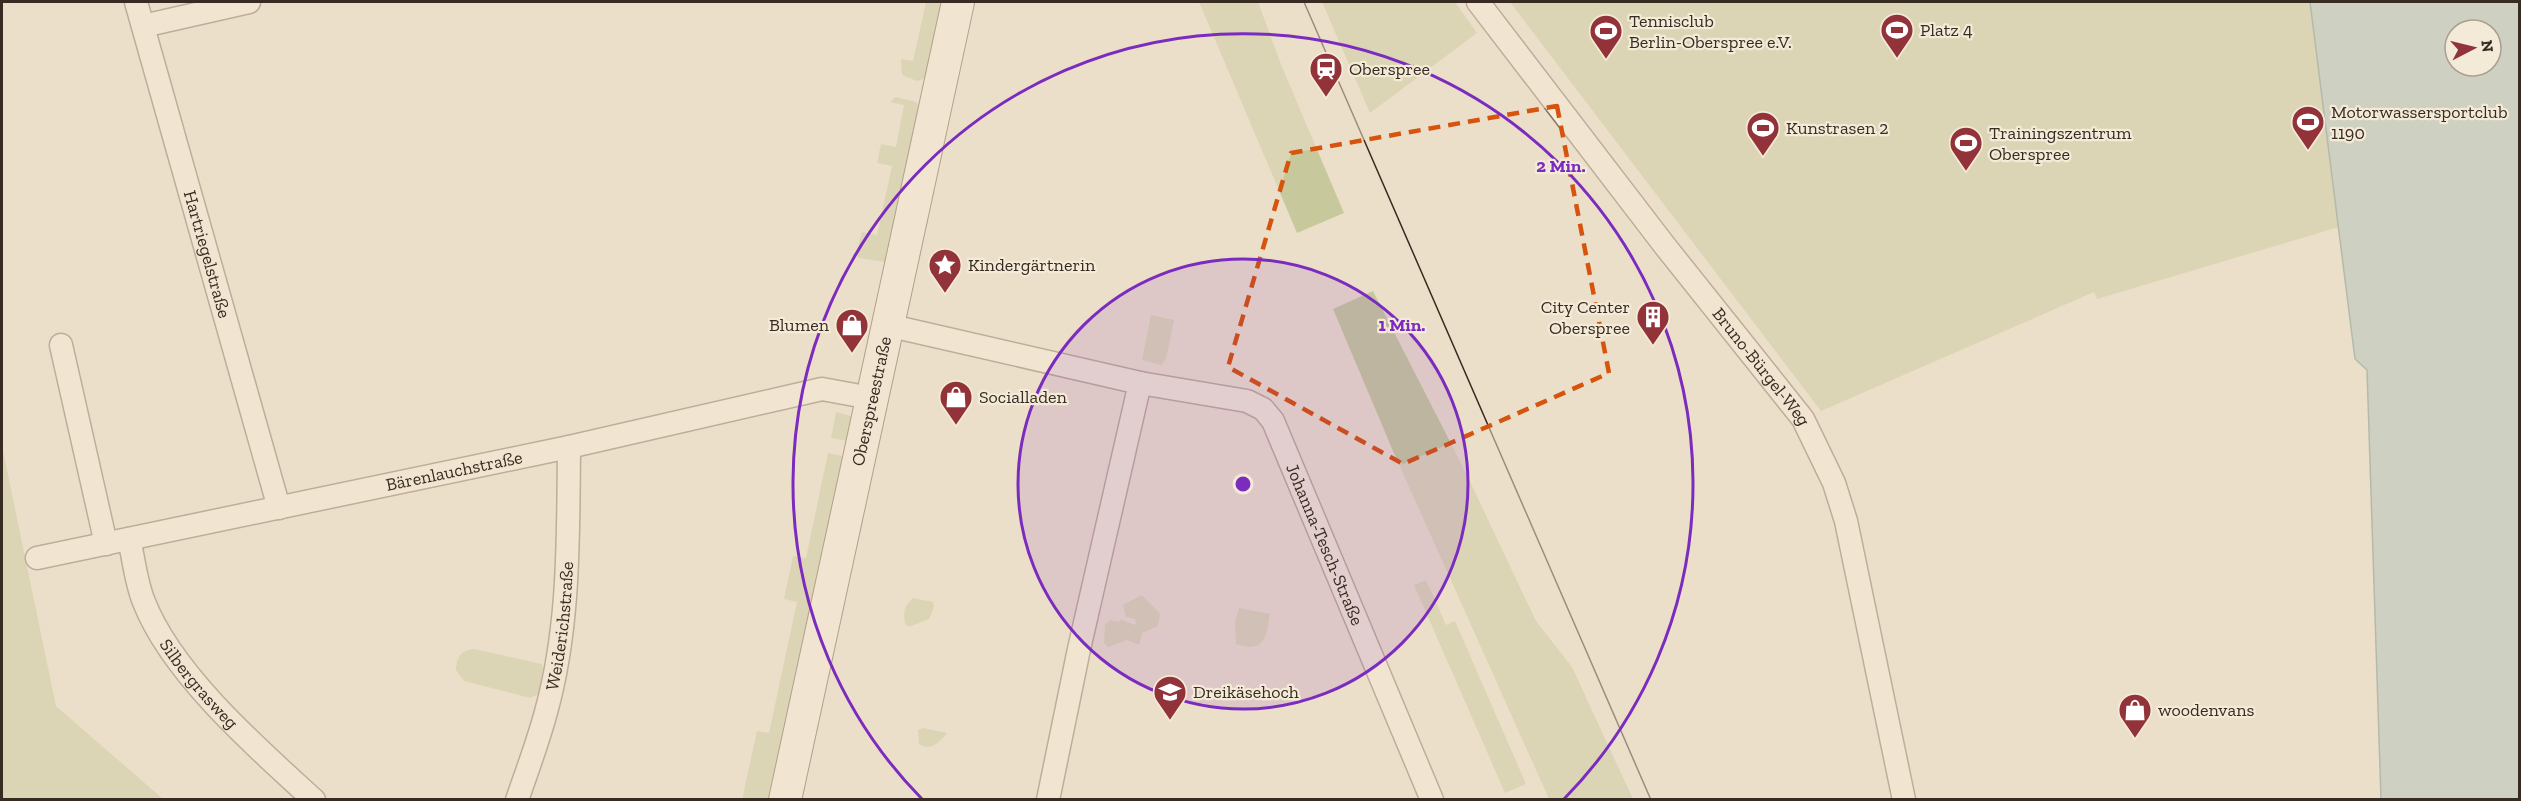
<svg xmlns="http://www.w3.org/2000/svg" width="2521" height="801" viewBox="0 0 2521 801" font-family="'Zilla Slab',serif">
<style>
.green{fill:#c7c99d}
.water{fill:#a9c0b8;stroke:#708e85;stroke-width:1.5;fill-rule:evenodd}
.lines{fill:none;stroke-linecap:round;stroke-linejoin:round}
.minor-casing{stroke:#87715f;stroke-width:25}
.secondary-casing{stroke:#695342;stroke-width:34}
.minor{stroke:#f7eddc;stroke-width:22}
.secondary{stroke:#f7eddc;stroke-width:32}
.tram{stroke:#382b21;stroke-width:1.5}
.marked{fill:none;stroke:#d6540e;stroke-width:4.5;stroke-dasharray:12 8;stroke-linejoin:round}
.ring{fill:none;stroke:#7b2cbf;stroke-width:3}
.labels{text-anchor:middle;stroke-width:4.5;stroke-linejoin:round;paint-order:stroke}
.poi-label{font-size:18px;fill:#382b21;stroke:#f4ead8;text-anchor:start}
.street-label{font-size:18px;fill:#382b21;stroke:#f4ead8}
.centre{fill:#7b2cbf;stroke:#f4ead8;stroke-width:3}
.ring-label{font-size:18px;text-anchor:middle;font-weight:bold;fill:#7b2cbf;stroke:#f4ead8;stroke-width:4.5;stroke-linejoin:round;paint-order:stroke}
</style>
<rect width="100%" height="100%" fill="#ecdfc9"/>
<path class="green" d="M926,2H948L926,78L917,81L902,75L901,59L913,61Z
M1199,2H1258L1282,67L1344,213L1297,233Z
M1322,2H1455L1477,33L1370,113Z
M1510,2H2310L2339,227L2097,299L2094,292L1821,411Z
M895,97L916,102L921,109L888,262H885L859,258L856,254L862,232L877,235L892,166L877,163L881,144L896,147L904,105L890,102Z
M1373,291L1464,469L1536,621L1572,667L1633,799H1549L1393,451L1333,309Z
M1151,315L1174,320L1166,359L1161,365L1142,360Z
M836,412L854,417L848,441L831,438Z
M2,446L56,706L163,799H2Z
M828,453L846,457L771,799L742,800L757,731L769,733L797,602L784,599L793,556L806,558Z
M1426,580L1446,625L1455,621L1526,784L1505,793L1414,585Z
M1142,595L1160,614L1158,626L1142,633L1139,645L1127,640L1108,647L1104,643L1105,625L1110,620L1118,622L1121,620L1136,625L1135,619L1126,617L1123,605Z
M913,598L933,602L934,607L929,619L909,627L905,624C903,612 904,606 913,598Z
M1239,608L1270,614C1266,638 1265,653 1236,644L1235,622Z
M474,649L542,664L543,668L539,694L530,698L464,681L456,670C456,657 461,650 474,649Z
M923,728L947,733C940,742 930,752 919,744L918,730Z"/>
<path class="water" d="M2310,2H2519V799H2381L2367,370L2355,359ZM2455,30H2491V66H2455Z"/>
<g class="lines">
<g class="minor-casing">
<g id="minor">
<path id="s1" d="M136,2L279,508"/>
<path id="s2" d="M1478,2L1665,246L1803,419L1834,483L1846,521L1904,800"/>
<path d="M143,26L249,2"/>
<path d="M887,325L1140,383L1079,649L1048,800"/>
<path d="M61,345L106,544"/>
<path id="s3" d="M1140,383L1247,401L1263,409L1273,421L1432,800"/>
<path id="s4" d="M129,539C134,560 136,583 144,602C172,674 257,748 314,800"/>
<path id="s5" d="M37,558L569,447L822,389L871,398"/>
<path id="s6" d="M517,800C527,771 538,742 546,712C570,626 568,536 569,447"/>
</g>
</g>
<g class="secondary-casing">
<g id="secondary">
<path id="s7" d="M785,800L958,2"/>
</g>
</g>
<use href="#minor" class="minor"/>
<use href="#secondary" class="secondary"/>
<path class="tram" d="M1304,2L1651,800"/>
</g>
<path d="M0 0H2521V801H0ZM1557,106L1609,373L1403,464L1228,367L1291,153Z" fill="#ecdfc9" fill-opacity=".55" fill-rule="evenodd"/>
<path class="marked" d="M1557,106L1609,373L1403,464L1228,367L1291,153Z"/>
<circle cx="1243" cy="484" r="225" fill="#7b2cbf" fill-opacity=".12"/>
<g class="ring">
<circle cx="1243" cy="484" r="225"/>
<path d="M922 799A450 450 0 1 1 1564 799"/>
</g>
<defs>
<g id="stadium-pin" transform="scale(1.725)"><path d="M0 17L-7.5 6A9.5 9.5 0 1 1 7.5 6Z" fill="#92333a" stroke="#f4ead8"/><path d="M0-5a6.5 5 0 1 0 0 10a6.5 5 0 1 0 0-10ZM-3.5-1.8h7v3.6h-7Z" fill="#fff"/></g>
<g id="station-pin" transform="scale(1.725)"><path d="M0 17L-7.5 6A9.5 9.5 0 1 1 7.5 6Z" fill="#92333a" stroke="#f4ead8"/><path d="M-3-6H3Q5-6 5-4V2Q5 4 3 4L4.5 6H3L1.5 4h-3L-3 6H-4.5L-3 4Q-5 4-5 2V-4Q-5-6-3-6ZM-3.5-4v3h7v-3ZM-3.5 1v1.5H-2V1ZM2 1v1.5H3.5V1Z" fill="#fff"/></g>
<g id="sight-pin" transform="scale(1.725)"><path d="M0 17L-7.5 6A9.5 9.5 0 1 1 7.5 6Z" fill="#92333a" stroke="#f4ead8"/><path d="M0-6L1.8-2.2L6-1.7L2.9 1.2L3.7 5.4L0 3.3L-3.7 5.4L-2.9 1.2L-6-1.7L-1.8-2.2Z" fill="#fff"/></g>
<g id="building-pin" transform="scale(1.725)"><path d="M0 17L-7.5 6A9.5 9.5 0 1 1 7.5 6Z" fill="#92333a" stroke="#f4ead8"/><path d="M-4-6H4V6H1V3H-1V6H-4ZM-2.5-4.3h1.7v1.8h-1.7ZM.8-4.3h1.7v1.8H.8ZM-2.5-1h1.7V.8h-1.7ZM.8-1h1.7V.8H.8Z" fill="#fff"/></g>
<g id="shop-pin" transform="scale(1.725)"><path d="M0 17L-7.5 6A9.5 9.5 0 1 1 7.5 6Z" fill="#92333a" stroke="#f4ead8"/><path d="M-5-2.5h2.3a2.7 3.5 0 0 1 5.4 0H5L5.5 6h-11ZM-1.5-2.5h3a1.5 2.3 0 0 0-3 0Z" fill="#fff"/></g>
<g id="school-pin" transform="scale(1.725)"><path d="M0 17L-7.5 6A9.5 9.5 0 1 1 7.5 6Z" fill="#92333a" stroke="#f4ead8"/><path d="M0-5L7-2L0 1L-7-2ZM-4 1L0 2.5L4 1V4Q0 6-4 4Z" fill="#fff"/></g>
</defs>
<g fill-rule="evenodd">
<use href="#stadium-pin" x="1897" y="30"/>
<use href="#stadium-pin" x="1606" y="31"/>
<use href="#station-pin" x="1326" y="69"/>
<use href="#stadium-pin" x="2308" y="122"/>
<use href="#stadium-pin" x="1763" y="128"/>
<use href="#stadium-pin" x="1966" y="143"/>
<use href="#sight-pin" x="945" y="265"/>
<use href="#building-pin" x="1653" y="317"/>
<use href="#shop-pin" x="852" y="325"/>
<use href="#shop-pin" x="956" y="397"/>
<use href="#school-pin" x="1170" y="692"/>
<use href="#shop-pin" x="2135" y="710"/>
</g>
<g class="labels">
<g class="poi-label">
<text x="1629" y="27">Tennisclub<tspan x="1629" dy="21">Berlin-Oberspree e.V.</tspan></text>
<text x="1920" y="36">Platz 4</text>
<text x="1349" y="75">Oberspree</text>
<text x="2331" y="118">Motorwassersportclub<tspan x="2331" dy="21">1190</tspan></text>
<text x="1786" y="134">Kunstrasen 2</text>
<text x="1989" y="139">Trainingszentrum<tspan x="1989" dy="21">Oberspree</tspan></text>
<text x="968" y="271">Kindergärtnerin</text>
<text x="1630" y="313" text-anchor="end">City Center<tspan x="1630" dy="21">Oberspree</tspan></text>
<text x="829" y="331" text-anchor="end">Blumen</text>
<text x="979" y="403">Socialladen</text>
<text x="1193" y="698">Dreikäsehoch</text>
<text x="2158" y="716">woodenvans</text>
</g>
<g class="street-label">
<text dy="6" stroke="none"><textPath href="#s1" startOffset="262">Hartriegelstraße</textPath></text>
<text dy="6" stroke="none"><textPath href="#s2" startOffset="462">Bruno-Bürgel-Weg</textPath></text>
<text dy="6" stroke="none"><textPath href="#s7" startOffset="408">Oberspreestraße</textPath></text>
<text dy="6" stroke="none"><textPath href="#s5" startOffset="426">Bärenlauchstraße</textPath></text>
<text dy="6" stroke="none"><textPath href="#s3" startOffset="276">Johanna-Tesch-Straße</textPath></text>
<text dy="6" stroke="none"><textPath href="#s6" startOffset="180">Weiderichstraße</textPath></text>
<text dy="6" stroke="none"><textPath href="#s4" startOffset="164">Silbergrasweg</textPath></text>
</g>
</g>
<circle cx="1243" cy="484" r="9" class="centre"/>
<g class="ring-label">
<text x="1561" y="172">2 Min.</text>
<text x="1402" y="331">1 Min.</text>
</g>
<rect width="2521" height="801" fill="none" stroke="#382b21" stroke-width="6"/>
<g transform="translate(2473 48) rotate(83)"><circle r="28" fill="#f4ead8" stroke="#a99e8f" stroke-width="1.5"/>
<path d="M0-4.5L10 22L0 15L-10 22Z" fill="#92333a"/>
<text y="-9" font-size="16" font-weight="bold" text-anchor="middle" fill="#382b21">N</text>
</g>
</svg>
